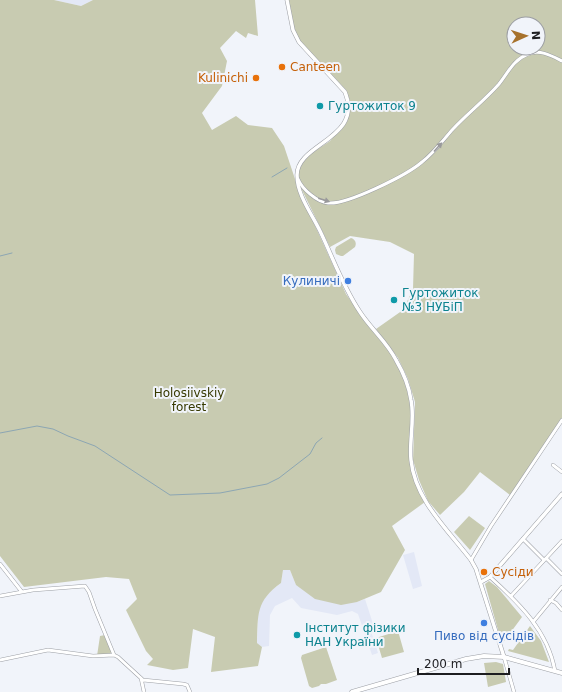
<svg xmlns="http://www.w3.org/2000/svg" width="562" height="692" viewBox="0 0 562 692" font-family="'DejaVu Sans',sans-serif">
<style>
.built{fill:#e3e8f6}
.green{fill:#c8cbb1;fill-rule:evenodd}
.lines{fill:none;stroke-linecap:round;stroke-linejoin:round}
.stream{stroke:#8ca6b3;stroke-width:1}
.minor-casing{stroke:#9c9fa5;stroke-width:4}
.tertiary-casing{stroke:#9c9fa5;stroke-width:4.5}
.secondary-casing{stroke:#9c9fa5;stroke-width:5}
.minor{stroke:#fff;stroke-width:3}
.tertiary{stroke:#fff;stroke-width:3.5}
.secondary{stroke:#fff;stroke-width:4}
.oneway{fill:#99999b}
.food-dot{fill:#e8710a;stroke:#f1f4fa;stroke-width:1.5}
.culture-dot{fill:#0f9aa8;stroke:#f1f4fa;stroke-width:1.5}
.shop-dot{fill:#3f7fe0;stroke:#f1f4fa;stroke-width:1.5}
.labels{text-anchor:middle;stroke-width:4;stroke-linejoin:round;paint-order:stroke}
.food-label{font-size:12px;fill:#c56008;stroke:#f1f4fa;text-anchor:start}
.culture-label{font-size:12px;fill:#0d838f;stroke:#f1f4fa;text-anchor:start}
.shop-label{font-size:12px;fill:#366cbe;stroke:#f1f4fa;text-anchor:end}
.park-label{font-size:12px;fill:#373a00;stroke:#f1f4fa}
</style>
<rect width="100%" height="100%" fill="#f1f4fa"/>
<path class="built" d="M54,0H93L81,6Z
M414,552L422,586L413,589L403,555Z
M283,570H290L296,585L357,602L365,599L375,630L371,631L378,653L372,655L358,614L352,611L337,615L301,608L292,598L275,606L270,615L269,646L262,647L257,643L258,613L262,601L273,589L281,583Z"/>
<path class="green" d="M0,0H54L81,6L93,0H255L258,36L248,33L246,38L236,31L220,48L227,61L222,86L202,113L212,130L236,116L248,125L272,128L284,146L298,188L346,294L360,314L386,346L395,360L405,381L411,401L410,460L425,502L392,526L405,550L381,592L357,602L341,605L315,599L296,585L290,570H283L281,583C256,601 258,614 257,643L262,647L258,666L211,672L215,637L193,629L188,668L173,670L147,665L153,659L146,651L126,610L137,599L129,579L106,577L24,587L0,556Z
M289,0H562V418L510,495L480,472L464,492L440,515L428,501L419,480L413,460L415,402L408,379L398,358L376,329L403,310L413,289L414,254L390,242L350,236L330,247L298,182L299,167L309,155L330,141L342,126L349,115L350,101L346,90L300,41L294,30ZM514,24H538V48H514Z
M351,238C355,239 357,243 355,247L343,256H341L336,254L335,250L336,247Z
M469,516L485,528L470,550L454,532Z
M489,581L497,587L522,617L502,644L485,584Z
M530,626L541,641L549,662L508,651L509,649L513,650Z
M398,631L404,652L382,658L376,638Z
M105,635L112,651L109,655L97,656L100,636Z
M326,647L337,680L326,684H321L319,686L312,688L309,686L301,658L302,655Z
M496,662L503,664L506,682L488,687L484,663Z"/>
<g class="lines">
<path class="stream" d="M272,177L287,168
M0,256L12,253
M0,433L37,426L53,429L68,436L95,446L170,495L220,493L267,484L279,478L310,454L316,443L322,438"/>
<g class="minor-casing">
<path id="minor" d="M298,179C302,189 317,202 328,203C347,205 407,175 422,162C434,153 443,140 453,129C468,113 485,100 499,84C508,73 513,60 528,54C540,49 552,56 562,61
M553,465L562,472
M523,539L544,560
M546,558L562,574
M471,560L491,526L562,420
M0,564L22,592
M490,577C519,603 548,631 555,671
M0,596L33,590L85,586L89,592L95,609L114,655
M511,596L562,541
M550,600L556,603L562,610
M533,622L562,587
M504,657L514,692
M0,660L48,650L93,656L114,655L118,657L143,680L183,684L187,685L190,692
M141,678L144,692"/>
</g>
<g class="tertiary-casing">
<path id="tertiary" d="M287,0L293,30L299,42L345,92C364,139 297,143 297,175C297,195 312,214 320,231C333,258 343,287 360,312C371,329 387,342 396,360C403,372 409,386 411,400C415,419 409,440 411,460C415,500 448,530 471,560L476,569L504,657
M481,582L490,577L562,494"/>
</g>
<g class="secondary-casing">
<path id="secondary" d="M352,692L466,659L484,656L504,657L562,673"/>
</g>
<use href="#minor" class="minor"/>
<use href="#tertiary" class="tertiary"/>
<use href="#secondary" class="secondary"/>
</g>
<defs><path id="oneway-solid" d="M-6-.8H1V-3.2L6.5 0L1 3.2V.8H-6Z"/></defs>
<g class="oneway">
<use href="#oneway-solid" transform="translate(438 147) rotate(-48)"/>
<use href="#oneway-solid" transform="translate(324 200) rotate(17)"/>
</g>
<g class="food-dot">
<circle cx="282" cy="67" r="4"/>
<circle cx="256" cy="78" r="4"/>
<circle cx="484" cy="572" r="4"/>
</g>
<g class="culture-dot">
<circle cx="320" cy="106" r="4"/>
<circle cx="394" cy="300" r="4"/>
<circle cx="297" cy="635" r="4"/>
</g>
<g class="shop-dot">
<circle cx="348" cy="281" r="4"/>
<circle cx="484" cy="623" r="4"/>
</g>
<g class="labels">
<g class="food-label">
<text x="290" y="71">Canteen</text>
<text x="248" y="82" text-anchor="end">Kulinichi</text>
<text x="492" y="576">Сусіди</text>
</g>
<g class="culture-label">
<text x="328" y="110">Гуртожиток 9</text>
<text x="402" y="297">Гуртожиток<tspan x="402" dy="14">№3 НУБіП</tspan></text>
<text x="305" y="632">Інститут фізики<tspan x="305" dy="14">НАН України</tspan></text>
</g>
<g class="shop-label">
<text x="340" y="285">Кулиничі</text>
<text x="484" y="640" text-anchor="middle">Пиво від сусідів</text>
</g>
<g class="park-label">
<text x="189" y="397">Holosiivskiy<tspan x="189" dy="14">forest</tspan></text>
</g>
</g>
<g transform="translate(526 36) rotate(87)"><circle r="19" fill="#f1f4fa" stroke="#9c9ea3"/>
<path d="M0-3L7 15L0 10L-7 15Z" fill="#a7722c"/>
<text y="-6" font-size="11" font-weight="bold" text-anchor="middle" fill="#1d1d20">N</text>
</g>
<path d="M418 668v6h91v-6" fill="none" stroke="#1d1d20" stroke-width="2"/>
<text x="424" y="668" font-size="12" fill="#1d1d20" stroke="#f1f4fa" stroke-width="3" paint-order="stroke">200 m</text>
</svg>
